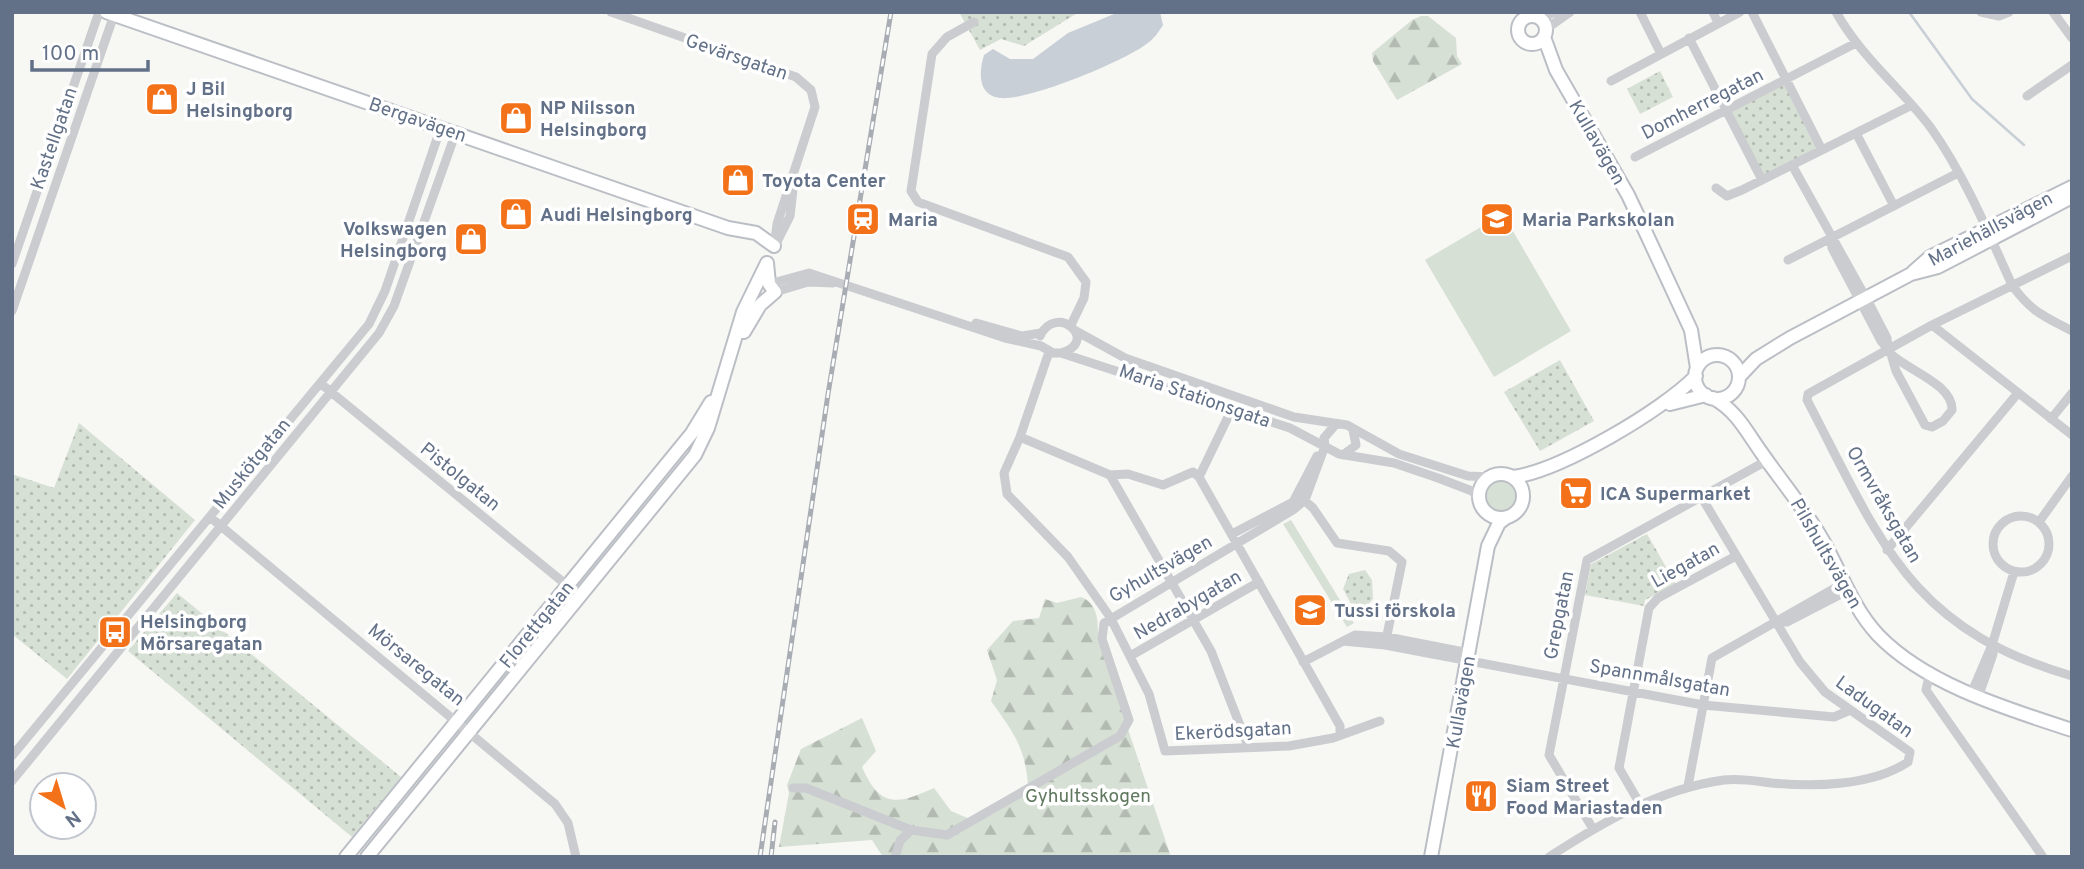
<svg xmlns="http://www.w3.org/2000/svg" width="2084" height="869" viewBox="0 0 2084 869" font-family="Overpass,sans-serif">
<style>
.grass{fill:#d7e0d4}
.forest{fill:url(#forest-firs)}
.park{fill:url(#park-dots)}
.water{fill:#c8cfd6}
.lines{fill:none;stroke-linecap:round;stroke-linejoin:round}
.stream{stroke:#c8cfd6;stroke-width:2.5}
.secondary-casing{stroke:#bbbfc5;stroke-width:16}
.street{stroke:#caccd0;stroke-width:9}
.secondary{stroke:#fff;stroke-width:12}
.rail-casing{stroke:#a8adb4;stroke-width:5}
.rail{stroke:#fff;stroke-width:2.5;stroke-dasharray:8;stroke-linecap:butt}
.labels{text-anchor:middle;stroke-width:7;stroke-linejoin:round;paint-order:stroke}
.street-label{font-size:19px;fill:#637188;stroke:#fff}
.poi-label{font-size:19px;font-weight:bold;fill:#637188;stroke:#fff;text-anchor:start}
.park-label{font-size:19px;fill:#60795f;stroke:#fff}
</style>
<defs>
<pattern id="forest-firs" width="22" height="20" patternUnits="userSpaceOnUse" patternTransform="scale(1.75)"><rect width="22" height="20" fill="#d7e0d4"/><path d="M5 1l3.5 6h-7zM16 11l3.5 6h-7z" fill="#b2bab2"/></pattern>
<pattern id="park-dots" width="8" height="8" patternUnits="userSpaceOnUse" patternTransform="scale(1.75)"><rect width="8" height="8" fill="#d7e0d4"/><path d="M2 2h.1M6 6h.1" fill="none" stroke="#b2bab2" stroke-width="1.8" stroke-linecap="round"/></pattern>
</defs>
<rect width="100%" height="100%" fill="#f7f7f4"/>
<path class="grass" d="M1503,214L1571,331L1494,377L1425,260Z
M1485 496a16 16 0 1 1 32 0a16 16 0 1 1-32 0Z
M1291,520L1354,623L1347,627L1283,524Z"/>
<path class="forest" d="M1421,16H1428L1456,38L1457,56L1462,64L1397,100L1373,61L1372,53L1412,20Z
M1081,597C1099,604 1098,623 1098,640L1171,857H883L872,840L779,847L789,793L787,785L801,749L862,718L876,751L862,767C880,808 897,805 934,788L951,811L972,820L1028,787C1026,748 1013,732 991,701L997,680L987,650L1013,621L1039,618L1045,599L1057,603Z"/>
<path class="park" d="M959,12H1079L1024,46L1001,39L980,50Z
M1660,71L1673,97L1640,114L1627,89Z
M1785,84L1817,149L1763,175L1731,111Z
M1560,360L1594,421L1540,451L1504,392Z
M79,423L195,520L67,679L12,634V474L54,488Z
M1647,534L1676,584L1645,600L1644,606L1585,595L1591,564Z
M1365,570L1372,580L1373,599L1361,612L1355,611L1343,589L1349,574Z
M177,593L401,777L352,837L128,651Z"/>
<path class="water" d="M1119,12H1160L1163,25C1158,33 1153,40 1145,45C1122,62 1028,101 1000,98C977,95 979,71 984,55L993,49L1010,59H1033L1068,33Z"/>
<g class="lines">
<path class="stream" d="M1909,12L1972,99L2024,145"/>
<g class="secondary-casing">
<path id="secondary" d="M106,12L728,228L756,233L774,246
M1518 30a14 14 0 1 1 28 0a14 14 0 1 1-28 0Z
M1544,37L1556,70L1628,195L1646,233L1691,330L1697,368
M1913,272L1930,257L2072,187
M744,332L760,305L775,292L769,284L767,263
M1695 377a22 22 0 1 1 44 0a22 22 0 1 1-44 0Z
M1739,377L1756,359L1790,338L1911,274L1938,267L2072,197
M1713,398C1737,411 1746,431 1761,452C1782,482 1804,508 1822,539C1841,572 1852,607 1878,635C1926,685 2008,709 2072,730
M1670,404L1706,395
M1479 496a22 22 0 1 1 44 0a22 22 0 1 1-44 0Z
M1513,477C1560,471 1663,410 1696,376
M346,857L692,433L711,402
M367,857L695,455L708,428L743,312L767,263
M1431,857L1488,546L1499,523L1507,517"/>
</g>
<path class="street" d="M611,12L796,77L811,90L815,107L777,224L774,246
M1640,12L1660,52
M1713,12L1718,23
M1752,12L1822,150
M1836,12C1861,57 1901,88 1931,128C1965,176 1988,232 2012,285C2031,312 2044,316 2072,331
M1981,12L1999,16L2009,12
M2053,12L2072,38
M1540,18L1555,12
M974,22L947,37L932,54L911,191L918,202L1068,257L1086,282L1084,298L1071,325
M1546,29L1570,12
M1689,38L1762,180
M1611,81L1740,12
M2027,96L2072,65
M1856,133L1894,206
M1635,157L1856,43
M1792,165L1871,307L1887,338L1888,348
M1716,188L1727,196L1742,190L1912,105
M1831,238L1832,248L1881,341C1885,345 1888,351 1891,354C1907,370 1953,384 1952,410L1943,421L1932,427L1925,425L1896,371L1891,354
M777,242L790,216L793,190
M1788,260L1958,173
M12,264L99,12
M769,284L809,273L1005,338L1041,346L1053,353H1061L1290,428L1339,454L1394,463L1438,478L1472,491L1480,499
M775,292L808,282L833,283
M12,311L115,12
M976,323L1022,336L1041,333
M1932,325L2072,256
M1076,331L1125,358L1294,417L1347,425L1399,454L1468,476L1491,477
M1040,336C1056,302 1101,341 1061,353
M1049,352L1020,437L1004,473L1007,494L1068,557L1110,617L1149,694L1165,751L1289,746L1333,738L1380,721
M320,383L580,596
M2051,419L2072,393
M2072,435L1932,325L1808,394L1807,400C1880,539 1907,628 2072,676
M1020,437L1110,475L1211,651L1248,746
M1343,455L1356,445L1353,430
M1110,475L1128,474L1163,485L1193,472L1199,477L1340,726V735
M1199,477L1229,415
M1298,495L1313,508L1337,543L1389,551L1402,562L1385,645
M1993 544a28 28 0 1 1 56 0a28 28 0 1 1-56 0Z
M210,517L555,804L568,823L576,857
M2039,522L2072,476
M1232,534L1293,502L1317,456
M1887,550L2018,393
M1777,622H1787L1847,591
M1343,641L1385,645L1703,705L1834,717L1848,711
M1132,655L1259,582
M1303,662L1355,635L1387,637L1469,653
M1930,672L1926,690L2043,857
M1971,694L1992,645L2014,572
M1978,698L1993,654L1992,645
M12,756L369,324L385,291L441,127
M12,781L379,333L394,306L456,132
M1688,786L1712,658L1844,583
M793,788H806L911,830L947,835L1120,736L1129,720L1102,639L1104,623L1293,510L1305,500L1325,446L1324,438L1336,424
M1640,804L1619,768L1649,608L1658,598L1736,556
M1593,829L1549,755L1587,560L1768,460
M895,857L900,841L911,830
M1549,857C1603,822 1659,789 1724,780C1740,778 1756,781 1772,783C1814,787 1872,786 1908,762L1910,752L1825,692L1800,662L1702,498"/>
<use href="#secondary" class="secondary"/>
<g class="rail-casing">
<path id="rail" d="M760,857L828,394L891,12
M771,857L775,822"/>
</g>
<use href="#rail" class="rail"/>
</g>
<defs>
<g id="shop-square" transform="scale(1.75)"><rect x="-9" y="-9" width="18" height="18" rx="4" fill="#f37118" stroke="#fff"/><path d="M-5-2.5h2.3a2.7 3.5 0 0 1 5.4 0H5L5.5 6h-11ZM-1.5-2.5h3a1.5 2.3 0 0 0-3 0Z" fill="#fff"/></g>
<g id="station-square" transform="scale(1.75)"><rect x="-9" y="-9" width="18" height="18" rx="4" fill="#f37118" stroke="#fff"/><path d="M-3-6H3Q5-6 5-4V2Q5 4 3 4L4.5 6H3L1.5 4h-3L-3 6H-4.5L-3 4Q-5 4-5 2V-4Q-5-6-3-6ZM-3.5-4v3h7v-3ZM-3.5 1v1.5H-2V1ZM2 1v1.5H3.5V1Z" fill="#fff"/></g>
<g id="school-square" transform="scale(1.75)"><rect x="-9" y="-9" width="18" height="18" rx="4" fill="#f37118" stroke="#fff"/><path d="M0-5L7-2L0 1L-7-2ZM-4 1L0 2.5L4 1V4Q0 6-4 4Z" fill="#fff"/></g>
<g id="supermarket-square" transform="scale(1.75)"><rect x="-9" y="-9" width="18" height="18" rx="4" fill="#f37118" stroke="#fff"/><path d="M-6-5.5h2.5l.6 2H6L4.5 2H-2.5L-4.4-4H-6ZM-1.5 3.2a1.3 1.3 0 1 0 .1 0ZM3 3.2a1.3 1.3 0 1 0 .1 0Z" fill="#fff"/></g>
<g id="bus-square" transform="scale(1.75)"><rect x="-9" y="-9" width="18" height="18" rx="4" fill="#f37118" stroke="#fff"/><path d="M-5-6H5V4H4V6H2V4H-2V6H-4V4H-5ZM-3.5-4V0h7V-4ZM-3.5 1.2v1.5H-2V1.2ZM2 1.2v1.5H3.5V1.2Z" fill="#fff"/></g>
<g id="restaurant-square" transform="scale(1.75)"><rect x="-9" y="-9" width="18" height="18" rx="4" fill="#f37118" stroke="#fff"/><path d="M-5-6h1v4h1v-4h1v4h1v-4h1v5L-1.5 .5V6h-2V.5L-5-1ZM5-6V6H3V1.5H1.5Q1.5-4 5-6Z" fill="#fff"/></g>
</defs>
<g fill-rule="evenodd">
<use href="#shop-square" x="162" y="99"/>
<use href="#shop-square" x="516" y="118"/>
<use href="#shop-square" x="738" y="180"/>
<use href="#shop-square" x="516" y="214"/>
<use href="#station-square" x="863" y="219"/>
<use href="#school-square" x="1497" y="219"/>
<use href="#shop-square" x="471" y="239"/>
<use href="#supermarket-square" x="1576" y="493"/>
<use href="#school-square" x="1310" y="610"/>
<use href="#bus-square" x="115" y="632"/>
<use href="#restaurant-square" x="1481" y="796"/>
</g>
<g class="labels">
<g class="street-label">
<text transform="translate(737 56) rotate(19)" y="7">Gevärsgatan</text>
<text transform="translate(1702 103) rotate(-27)" y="7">Domherregatan</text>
<text transform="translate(418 119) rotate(19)" y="7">Bergavägen</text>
<text transform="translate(53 138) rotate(-71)" y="7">Kastellgatan</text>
<text transform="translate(1598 142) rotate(60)" y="7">Kullavägen</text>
<text transform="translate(1990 228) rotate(-28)" y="7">Mariehällsvägen</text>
<text transform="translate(1195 395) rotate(19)" y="7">Maria Stationsgata</text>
<text transform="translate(251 463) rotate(-51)" y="7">Muskötgatan</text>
<text transform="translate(461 476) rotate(39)" y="7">Pistolgatan</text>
<text transform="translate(1885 504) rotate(60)" y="7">Ormvråksgatan</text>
<text transform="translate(1827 553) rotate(60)" y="7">Pilshultsvägen</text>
<text transform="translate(1685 564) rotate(-29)" y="7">Liegatan</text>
<text transform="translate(1160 568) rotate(-30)" y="7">Gyhultsvägen</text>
<text transform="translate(1187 604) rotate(-30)" y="7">Nedrabygatan</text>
<text transform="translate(1558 615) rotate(-79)" y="7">Grepgatan</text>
<text transform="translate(536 624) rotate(-51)" y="7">Florettgatan</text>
<text transform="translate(417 664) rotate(39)" y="7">Mörsaregatan</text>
<text transform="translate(1660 677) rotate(10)" y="7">Spannmålsgatan</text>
<text transform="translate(1460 702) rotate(-80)" y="7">Kullavägen</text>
<text transform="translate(1875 706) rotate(36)" y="7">Ladugatan</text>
<text transform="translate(1233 730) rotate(-3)" y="7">Ekerödsgatan</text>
</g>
<g class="poi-label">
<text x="186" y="95">J Bil<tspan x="186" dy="22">Helsingborg</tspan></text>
<text x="540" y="114">NP Nilsson<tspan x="540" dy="22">Helsingborg</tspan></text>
<text x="762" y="187">Toyota Center</text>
<text x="540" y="221">Audi Helsingborg</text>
<text x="888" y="226">Maria</text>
<text x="1522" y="226">Maria Parkskolan</text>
<text x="447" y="235" text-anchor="end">Volkswagen<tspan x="447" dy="22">Helsingborg</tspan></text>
<text x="1600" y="500">ICA Supermarket</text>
<text x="1334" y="617">Tussi förskola</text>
<text x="140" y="628">Helsingborg<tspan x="140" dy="22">Mörsaregatan</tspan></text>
<text x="1506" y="792">Siam Street<tspan x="1506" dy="22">Food Mariastaden</tspan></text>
</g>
<g class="park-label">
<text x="1088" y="802">Gyhultsskogen</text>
</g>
</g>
<rect width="2084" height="869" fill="none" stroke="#637188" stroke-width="28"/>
<g transform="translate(63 806) rotate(142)"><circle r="33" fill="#ffffff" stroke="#c1c6cf" stroke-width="2"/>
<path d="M0-5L12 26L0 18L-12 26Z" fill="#f37118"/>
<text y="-10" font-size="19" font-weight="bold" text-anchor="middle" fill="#637188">N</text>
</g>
<path d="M32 60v10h116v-10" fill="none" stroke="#637188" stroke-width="3.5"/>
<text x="42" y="60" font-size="21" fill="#637188" stroke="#ffffff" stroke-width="5" paint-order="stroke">100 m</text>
</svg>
